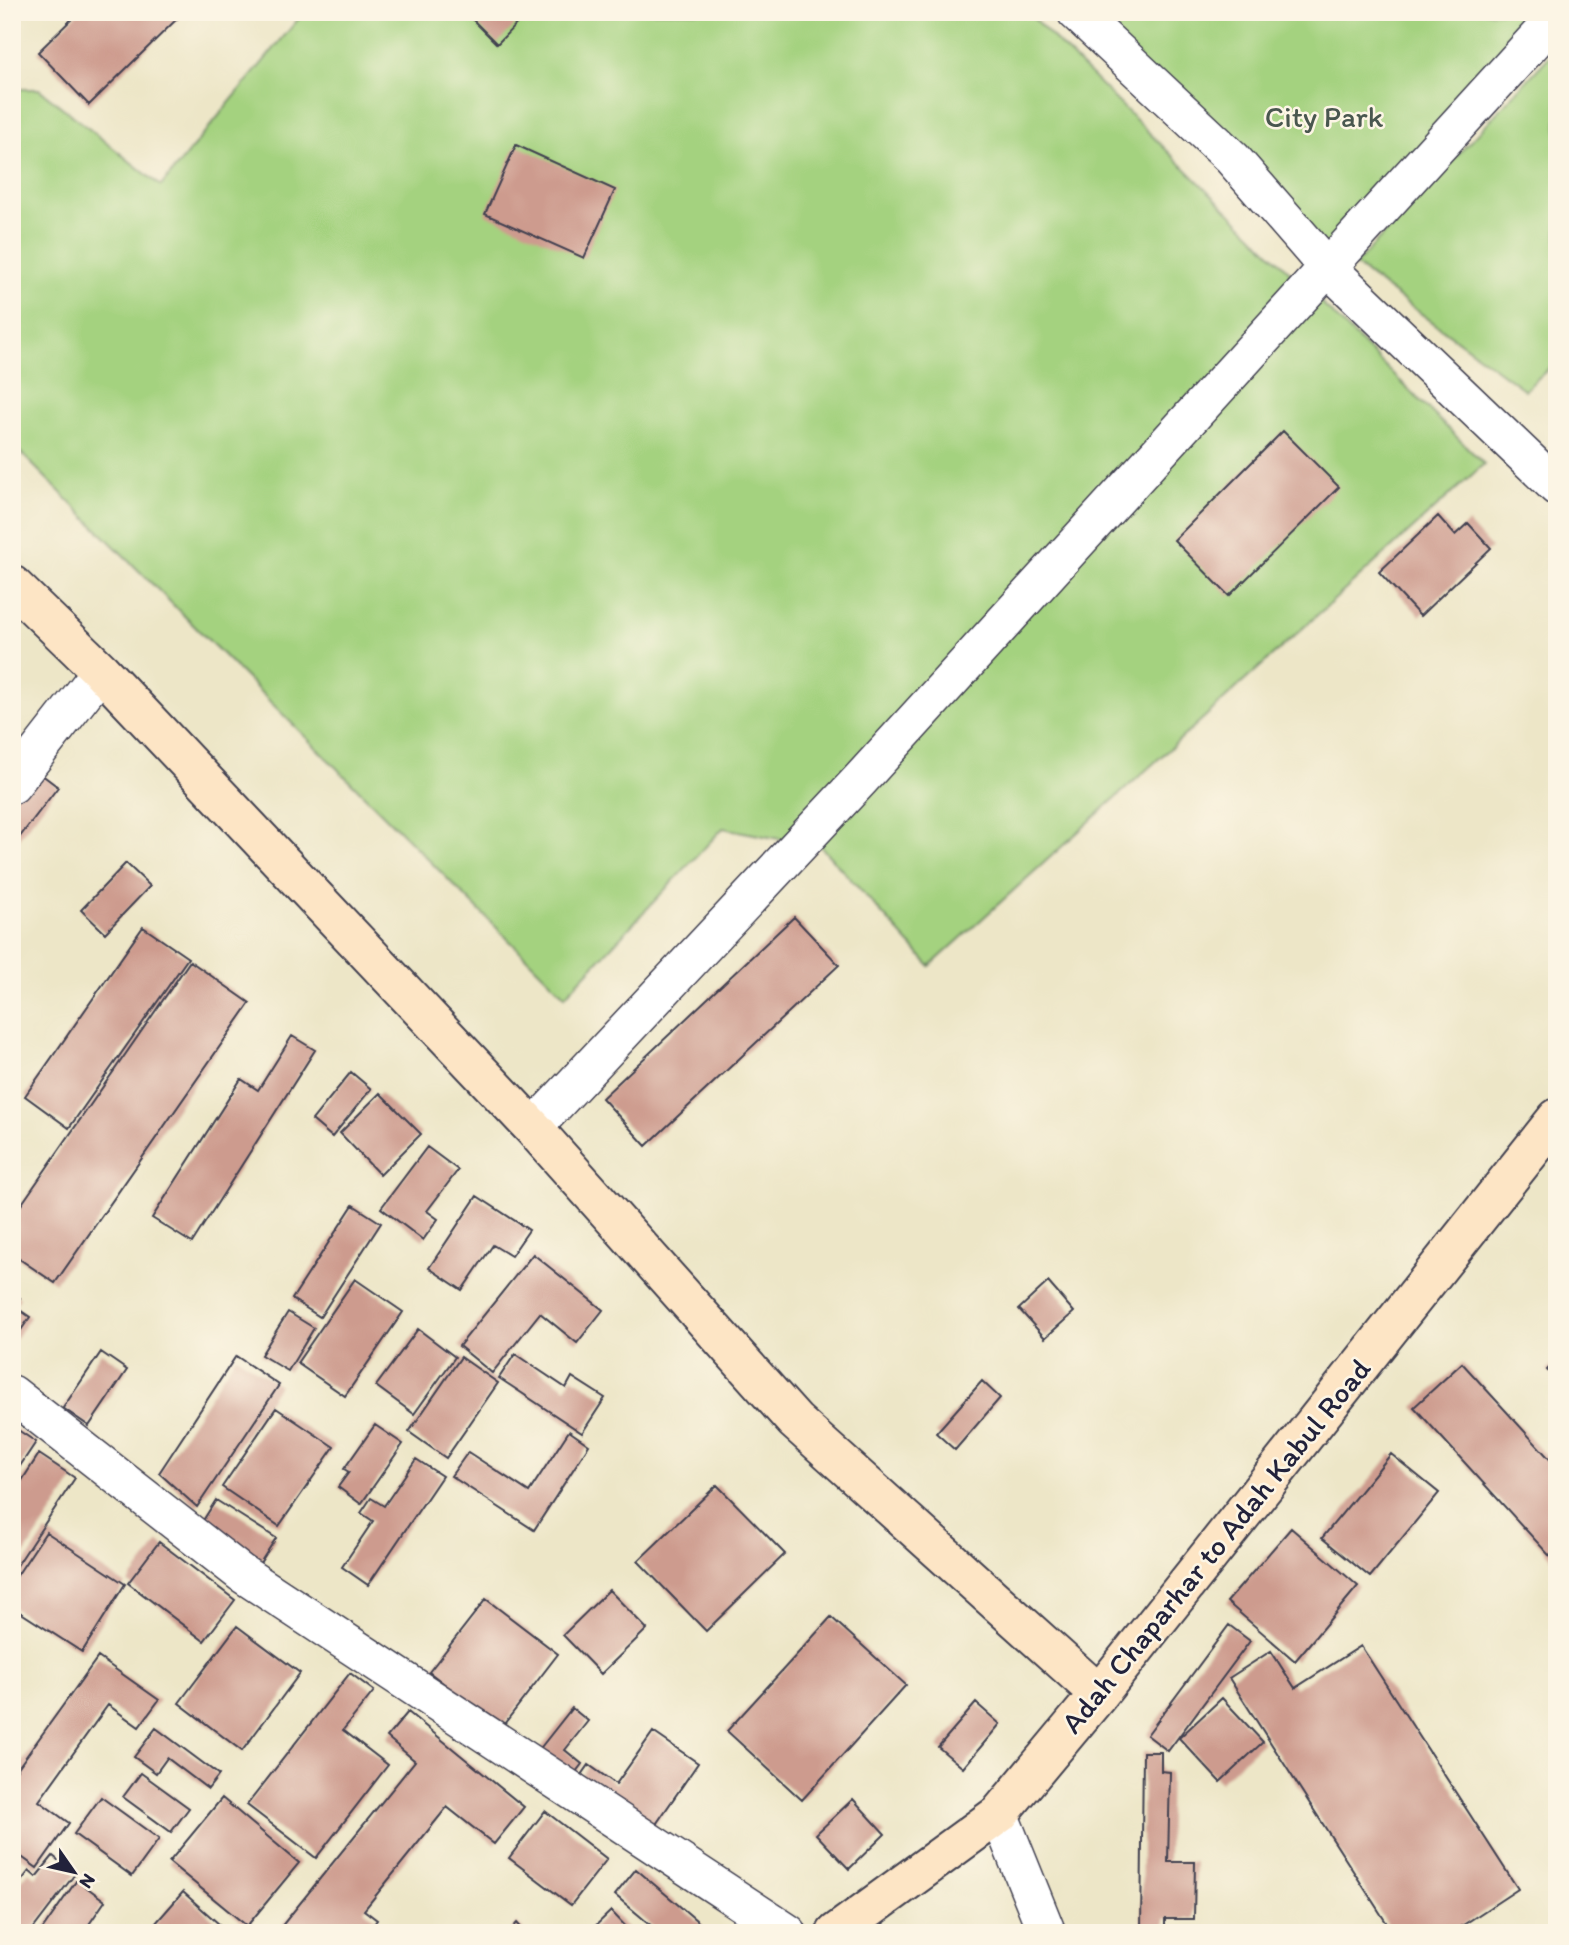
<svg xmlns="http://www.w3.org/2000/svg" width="1569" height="1945" viewBox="0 0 1569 1945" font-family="Itim,sans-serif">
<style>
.green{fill:#a4d27f;stroke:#637a5d;stroke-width:2}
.building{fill:#cd9b8e}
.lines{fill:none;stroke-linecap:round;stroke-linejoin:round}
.street-casing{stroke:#403f50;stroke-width:40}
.secondary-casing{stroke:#403f50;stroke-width:42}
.street{stroke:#fff;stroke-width:37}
.secondary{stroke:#fde5c5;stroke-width:38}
.labels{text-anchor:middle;stroke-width:5;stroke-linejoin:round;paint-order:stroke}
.park-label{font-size:30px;fill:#49574f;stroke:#fcf5e5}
.street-label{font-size:30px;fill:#22223b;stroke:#fcf5e5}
</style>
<rect width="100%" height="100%" fill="#fcf5e5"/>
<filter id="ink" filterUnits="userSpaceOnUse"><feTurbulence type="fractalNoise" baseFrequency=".0143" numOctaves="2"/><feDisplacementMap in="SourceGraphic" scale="14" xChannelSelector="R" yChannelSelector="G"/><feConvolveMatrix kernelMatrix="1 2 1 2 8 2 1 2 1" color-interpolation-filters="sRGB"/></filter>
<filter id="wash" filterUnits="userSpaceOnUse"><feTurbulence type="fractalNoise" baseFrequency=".00686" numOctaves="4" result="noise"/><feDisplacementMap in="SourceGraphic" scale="28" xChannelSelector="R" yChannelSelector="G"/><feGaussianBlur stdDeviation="1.57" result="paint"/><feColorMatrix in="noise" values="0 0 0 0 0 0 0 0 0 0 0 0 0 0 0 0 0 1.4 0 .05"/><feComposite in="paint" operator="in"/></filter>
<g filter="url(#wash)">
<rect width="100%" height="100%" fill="#ede6c7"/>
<path class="green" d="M304,12H1027L1484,464L930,966L821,847L723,828L565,996L12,444V89H39L161,186Z
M1062,12H1557L1327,267Z
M1557,48V361L1525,390L1355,265Z"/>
<g id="blocks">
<path class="building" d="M79,12H184L89,105L38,52Z
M481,12H528L497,44L473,20Z
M516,145L615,190L584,258L485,214Z
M1283,431L1339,487L1229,596L1174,540Z
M1438,516L1455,535L1468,523L1491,548L1420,616L1379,572Z
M33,768L58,787L12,847V795Z
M126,863L150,886L105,933L81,910Z
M794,917L839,965L646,1146L602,1098Z
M143,927L188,958L69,1128L25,1096Z
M190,961L250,1003L55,1283L12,1254V1218Z
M292,1036L315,1050L192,1243L152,1218L241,1079L258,1090Z
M351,1072L371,1089L332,1137L312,1120Z
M380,1093L421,1134L380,1175L340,1133Z
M427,1147L458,1170L427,1211L438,1219L423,1240L381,1208Z
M477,1196L529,1230L511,1256L493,1245L462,1290L429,1268Z
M353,1205L381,1223L320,1317L292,1299Z
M533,1254L603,1310L577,1343L540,1313L492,1373L459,1346Z
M355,1279L403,1312L345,1396L297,1363Z
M1048,1282L1074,1312L1045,1338L1019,1309Z
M12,1293L20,1298L14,1306L30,1317L12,1343Z
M288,1312L314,1328L288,1371L261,1355Z
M418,1329L455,1357L414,1414L376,1386Z
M101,1352L127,1370L89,1426L63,1408Z
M515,1354L566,1388L572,1377L605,1398L582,1433L499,1378Z
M236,1356L279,1385L197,1507L159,1473Z
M461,1357L498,1383L446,1458L409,1432Z
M1557,1360V1381L1547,1370Z
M1462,1363L1557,1467V1564L1414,1407Z
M982,1381L1000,1398L955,1450L936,1433Z
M276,1408L334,1447L279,1526L222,1487Z
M375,1425L403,1444L361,1504L338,1487L349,1472L344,1469Z
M12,1426L36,1442L12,1478Z
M569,1431L589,1445L534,1530L451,1476L468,1452L529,1492Z
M39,1454L75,1478L12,1573V1496Z
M1391,1454L1439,1493L1370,1577L1322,1538Z
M416,1459L442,1476L368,1585L342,1567L373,1521L361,1513L371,1498L384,1506Z
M717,1485L785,1554L706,1631L638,1561Z
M216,1500L276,1538L258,1566L199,1527Z
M1291,1528L1358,1586L1295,1661L1227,1602Z
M46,1532L125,1584L82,1652L12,1607V1583Z
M159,1542L235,1600L204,1641L128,1583Z
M609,1590L647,1629L601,1674L563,1635Z
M486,1599L558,1654L501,1728L429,1672Z
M831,1617L906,1685L802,1800L727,1731Z
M1229,1625L1250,1641L1168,1751L1147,1735Z
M237,1626L300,1673L242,1751L179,1703Z
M1361,1646L1518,1889L1451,1933H1393L1229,1678L1271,1651L1295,1688Z
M98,1657L159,1700L139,1727L108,1705L39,1801L69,1823L37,1868L12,1850V1776Z
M350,1673L374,1691L343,1730L388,1765L316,1858L247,1805Z
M1222,1698L1263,1742L1220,1782L1179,1738Z
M976,1703L1000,1724L963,1768L938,1747Z
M572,1708L588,1721L565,1750L582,1764L572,1777L538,1751Z
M408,1712L524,1807L494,1844L447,1807L364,1910L377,1920L367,1933H348L344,1929L341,1933H276L415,1761L387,1737Z
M156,1728L219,1775L208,1789L167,1758L156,1773L134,1757Z
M653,1732L698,1763L650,1833L577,1782L589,1765L616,1784Z
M1143,1752H1161V1771L1170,1772L1168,1862H1195L1194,1919H1165V1933H1141Z
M141,1773L189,1808L171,1832L123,1797Z
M101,1797L159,1839L132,1876L74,1834Z
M222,1798L299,1863L247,1926L169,1862Z
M853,1799L885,1834L849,1869L816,1834Z
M545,1811L607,1859L571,1905L509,1858Z
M53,1856L75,1874L30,1933H12V1893L29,1871L36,1877Z
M636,1869L703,1926L698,1933H660L615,1895Z
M77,1880L105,1901L83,1933H40Z
M183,1892L229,1933H165L155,1924Z
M611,1911L632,1933H588Z
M517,1923L526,1933H508Z"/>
</g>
</g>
<g filter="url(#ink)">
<use href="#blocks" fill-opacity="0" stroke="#403f50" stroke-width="2"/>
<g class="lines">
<g class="street-casing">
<path id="street" d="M1076,12L1232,158L1327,267L1557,487
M12,785L101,671
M533,1128L860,780L1557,16
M12,1394L241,1573L788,1933
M999,1814L1047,1933"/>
</g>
<g class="secondary-casing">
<path id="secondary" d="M12,585L101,671L533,1128L795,1421L1099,1694
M836,1933L999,1814L1099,1694L1557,1118"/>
</g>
<use href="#street" class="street"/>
<use href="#secondary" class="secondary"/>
</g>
</g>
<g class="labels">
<g class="park-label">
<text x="1324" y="127">City Park</text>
</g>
<g class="street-label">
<text transform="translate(1216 1546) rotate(-51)" y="10">Adah Chaparhar to Adah Kabul Road</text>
</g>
</g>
<rect width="1569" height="1945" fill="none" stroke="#fcf5e5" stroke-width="42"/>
<g transform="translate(74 1872) rotate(124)" stroke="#fcf5e5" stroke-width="5" paint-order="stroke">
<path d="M0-5L12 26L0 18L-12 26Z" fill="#22223b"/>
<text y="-10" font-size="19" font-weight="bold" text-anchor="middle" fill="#22223b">N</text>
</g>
</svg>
